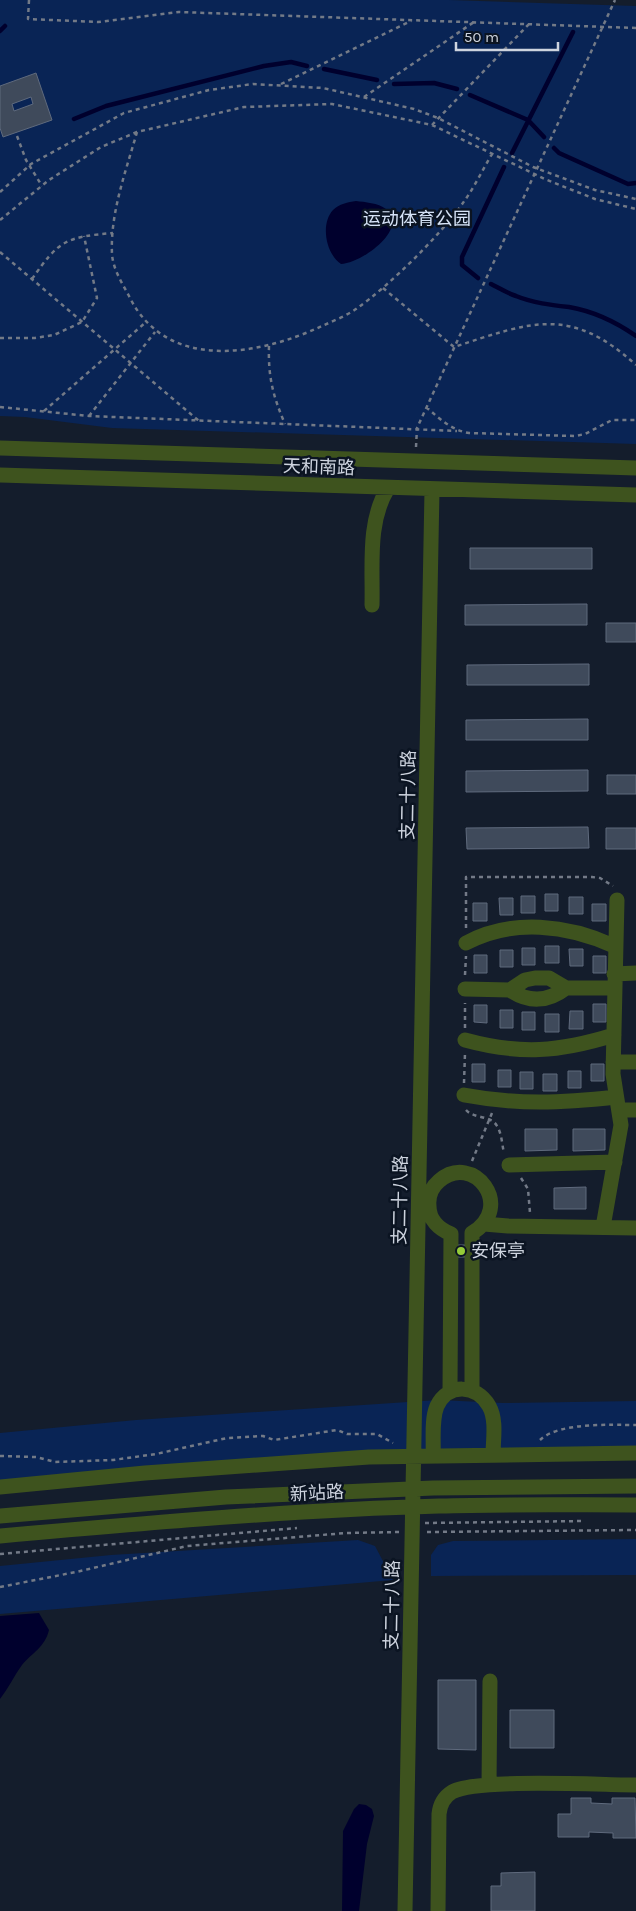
<svg xmlns="http://www.w3.org/2000/svg" width="636" height="1911" viewBox="0 0 636 1911" font-family="Karla,'Noto Sans SC',sans-serif">
<style>
.green{fill:#092455}
.water{fill:#00002d}
.lines{fill:none;stroke-linecap:round;stroke-linejoin:round}
.stream{stroke:#00002d;stroke-width:4.5}
.building{fill:#3f4a5b;stroke:#5f6a7d;fill-rule:evenodd}
.path{stroke:#737a87;stroke-width:2.5;stroke-dasharray:4 4;stroke-linecap:butt}
.minor{stroke:#3e531e;stroke-width:15}
.poi-dot{fill:#96cc39;stroke:#0b1422;stroke-width:2}
.labels{text-anchor:middle;stroke-width:5;stroke-linejoin:round;paint-order:stroke}
.park-label{font-size:18px;fill:#d6e3f7;stroke:#0b1422}
.street-label{font-size:18px;fill:#ced4df;stroke:#0b1422}
.poi-label{font-size:18px;fill:#ced4df;stroke:#0b1422;text-anchor:start}
</style>
<rect width="100%" height="100%" fill="#141d2c"/>
<path class="green" d="M0,0H449L636,6V444L112,428L25,417L0,416Z
M438,1400L503,1403L636,1401V1448L0,1480V1433L136,1420Z
M636,1539V1575L431,1576V1555L438,1545L453,1541Z
M358,1540L375,1546L393,1580L0,1614V1566L111,1555Z"/>
<path class="water" d="M356,201C365,202 378,203 386,209C410,227 363,263 341,264C326,254 320,224 333,210C339,204 348,202 356,201Z
M39,1613L49,1630C45,1647 32,1653 22,1665C14,1676 8,1689 0,1699V1616Z
M359,1804L366,1805L372,1809L374,1816L367,1844L359,1911H342L343,1831L354,1809Z"/>
<g class="lines">
<path class="stream" d="M0,31L5,26
M324,69L377,80
M394,84L434,83L457,89
M470,95L528,120L544,137
M74,119L106,106L264,66L291,62L307,66
M554,148L559,153L628,184L636,183
M512,153L573,32
M478,278L462,265V257L504,167
M491,284C499,288 507,293 516,296C533,303 551,305 569,307C592,311 616,322 636,336"/>
</g>
<path class="building" d="M36,73L52,120L3,137L0,128V86ZM31,97L33,104L14,111L12,104Z
M470,548H592V569H470Z
M587,604V625H465V605Z
M606,623H636V642H606Z
M589,664V685H467V665Z
M588,719V740H466V720Z
M588,770V791L466,792V771Z
M607,775H636V794H607Z
M588,827L589,848L467,849L466,828Z
M606,828H636V849H606Z
M545,894H558V911H545Z
M521,896H535V913H521Z
M569,897H583V914H569Z
M499,898H513V915H500Z
M473,903H487V921H473Z
M592,904H606V921H592Z
M545,946H559V963H545Z
M522,948H535V965H522Z
M569,949H583V966H570Z
M500,950H513V967H500Z
M474,955H487V973H474Z
M593,956H606V973H593Z
M593,1004H606V1022H593Z
M474,1005H487V1023L474,1022Z
M500,1010H513V1028H500Z
M570,1011H583V1029H569Z
M522,1012H535V1030H522Z
M545,1014H559V1032H545Z
M472,1064H485V1082H472Z
M591,1064H604V1081H591Z
M498,1070H511V1087H498Z
M568,1071H581V1088H568Z
M520,1072H533V1089H520Z
M543,1074H557V1091H543Z
M525,1129H557V1150L525,1151Z
M573,1129H605V1150L573,1151Z
M586,1187V1209H554V1188Z
M456,1245H466V1257H457Z
M438,1680H476V1750L438,1749Z
M510,1710H554V1748H510Z
M571,1798H591V1803L612,1804V1798H635L636,1838H613V1833L589,1832V1837H558V1814H571Z
M535,1872V1911H491V1886H501V1873Z"/>
<g class="lines">
<path class="path" d="M29,0L28,19L98,22L179,12L636,28
M281,84L411,21
M364,97L474,22
M432,125L529,24
M137,132C126,171 110,213 112,254C113,269 122,283 129,296C166,372 258,356 322,326C333,321 346,316 356,309C389,286 442,234 465,200C475,186 483,169 492,154
M17,136L26,160L42,186
M0,192L31,164L124,113L209,90L253,84L323,88L414,109L438,118L533,167L595,190L636,199
M0,220L49,180L101,147L137,132L244,107L332,104L432,125L547,180L595,199L636,209
M0,252L199,421
M32,279C59,240 66,237 113,233
M383,288L454,347C531,322 570,305 636,365
M0,338H35L54,335L82,322L97,298L84,236
M269,346C268,377 273,396 285,424
M0,407L89,416L457,431
M426,407C440,419 451,430 469,433L575,436L585,434L612,420H636
M44,411L146,322
M89,416L155,332
M416,447L417,428L615,0
M466,928V877H592L600,878L613,886
M465,975L466,956
M465,1028V1003
M464,1083L465,1053
M466,1110C474,1119 491,1115 497,1126C502,1134 502,1145 504,1153
M472,1161L492,1113
M521,1178L528,1189L530,1213
M540,1440C559,1422 610,1425 636,1425
M0,1456L36,1457L55,1462L113,1460L156,1454L227,1438L263,1436L274,1440L337,1430L347,1434H377L393,1443
M425,1523L585,1521
M427,1532L636,1530
M0,1554L297,1528
M0,1587L76,1572L187,1546L346,1533L399,1532"/>
<path class="minor" d="M0,448L636,468
M0,475L636,495
M372,605C373,566 367,522 388,488
M466,943C512,918 568,925 614,946
M614,974L636,973
M465,989L510,990L525,980L535,978H549L566,988H614
M510,990C529,1003 548,1002 566,988
M465,1040C520,1055 559,1052 614,1035
M613,1062H636
M464,1095C517,1105 562,1103 616,1097
M619,1110H636
M509,1165L615,1162
M484,1224L508,1226L636,1228
M603,1227L621,1125L613,1074L617,900
M450,1390L451,1234C439,1229 429,1220 429,1206C428,1196 432,1187 439,1181C473,1151 516,1207 472,1233V1390
M433,1456C434,1441 431,1420 437,1406C448,1383 476,1384 489,1406C497,1420 493,1440 493,1455
M0,1487L145,1473L369,1457L636,1453
M0,1516L226,1497L433,1488L636,1486
M0,1536C146,1523 292,1510 439,1506C504,1504 570,1505 636,1505
M489,1785L490,1681
M405,1911L432,490
M438,1911L439,1814C440,1804 444,1797 452,1792C477,1778 601,1785 636,1785"/>
</g>
<circle class="poi-dot" cx="461" cy="1251" r="5"/>
<g class="labels">
<g class="park-label">
<text x="417" y="225">运动体育公园</text>
</g>
<g class="street-label">
<text transform="translate(319 467) rotate(2)" y="6">天和南路</text>
<text transform="translate(408 795) rotate(-89)" y="6">支二十八路</text>
<text transform="translate(400 1200) rotate(-89)" y="6">支二十八路</text>
<text transform="translate(317 1493) rotate(-3)" y="6">新站路</text>
<text transform="translate(392 1605) rotate(-89)" y="6">支二十八路</text>
</g>
<g class="poi-label">
<text x="471" y="1257">安保亭</text>
</g>
</g>
<path d="M456 42v8h102v-8" fill="none" stroke="#ced4df" stroke-width="2.5"/>
<text x="464" y="42" font-size="15" fill="#ced4df" stroke="#0b1422" stroke-width="4" paint-order="stroke">50 m</text>
</svg>
